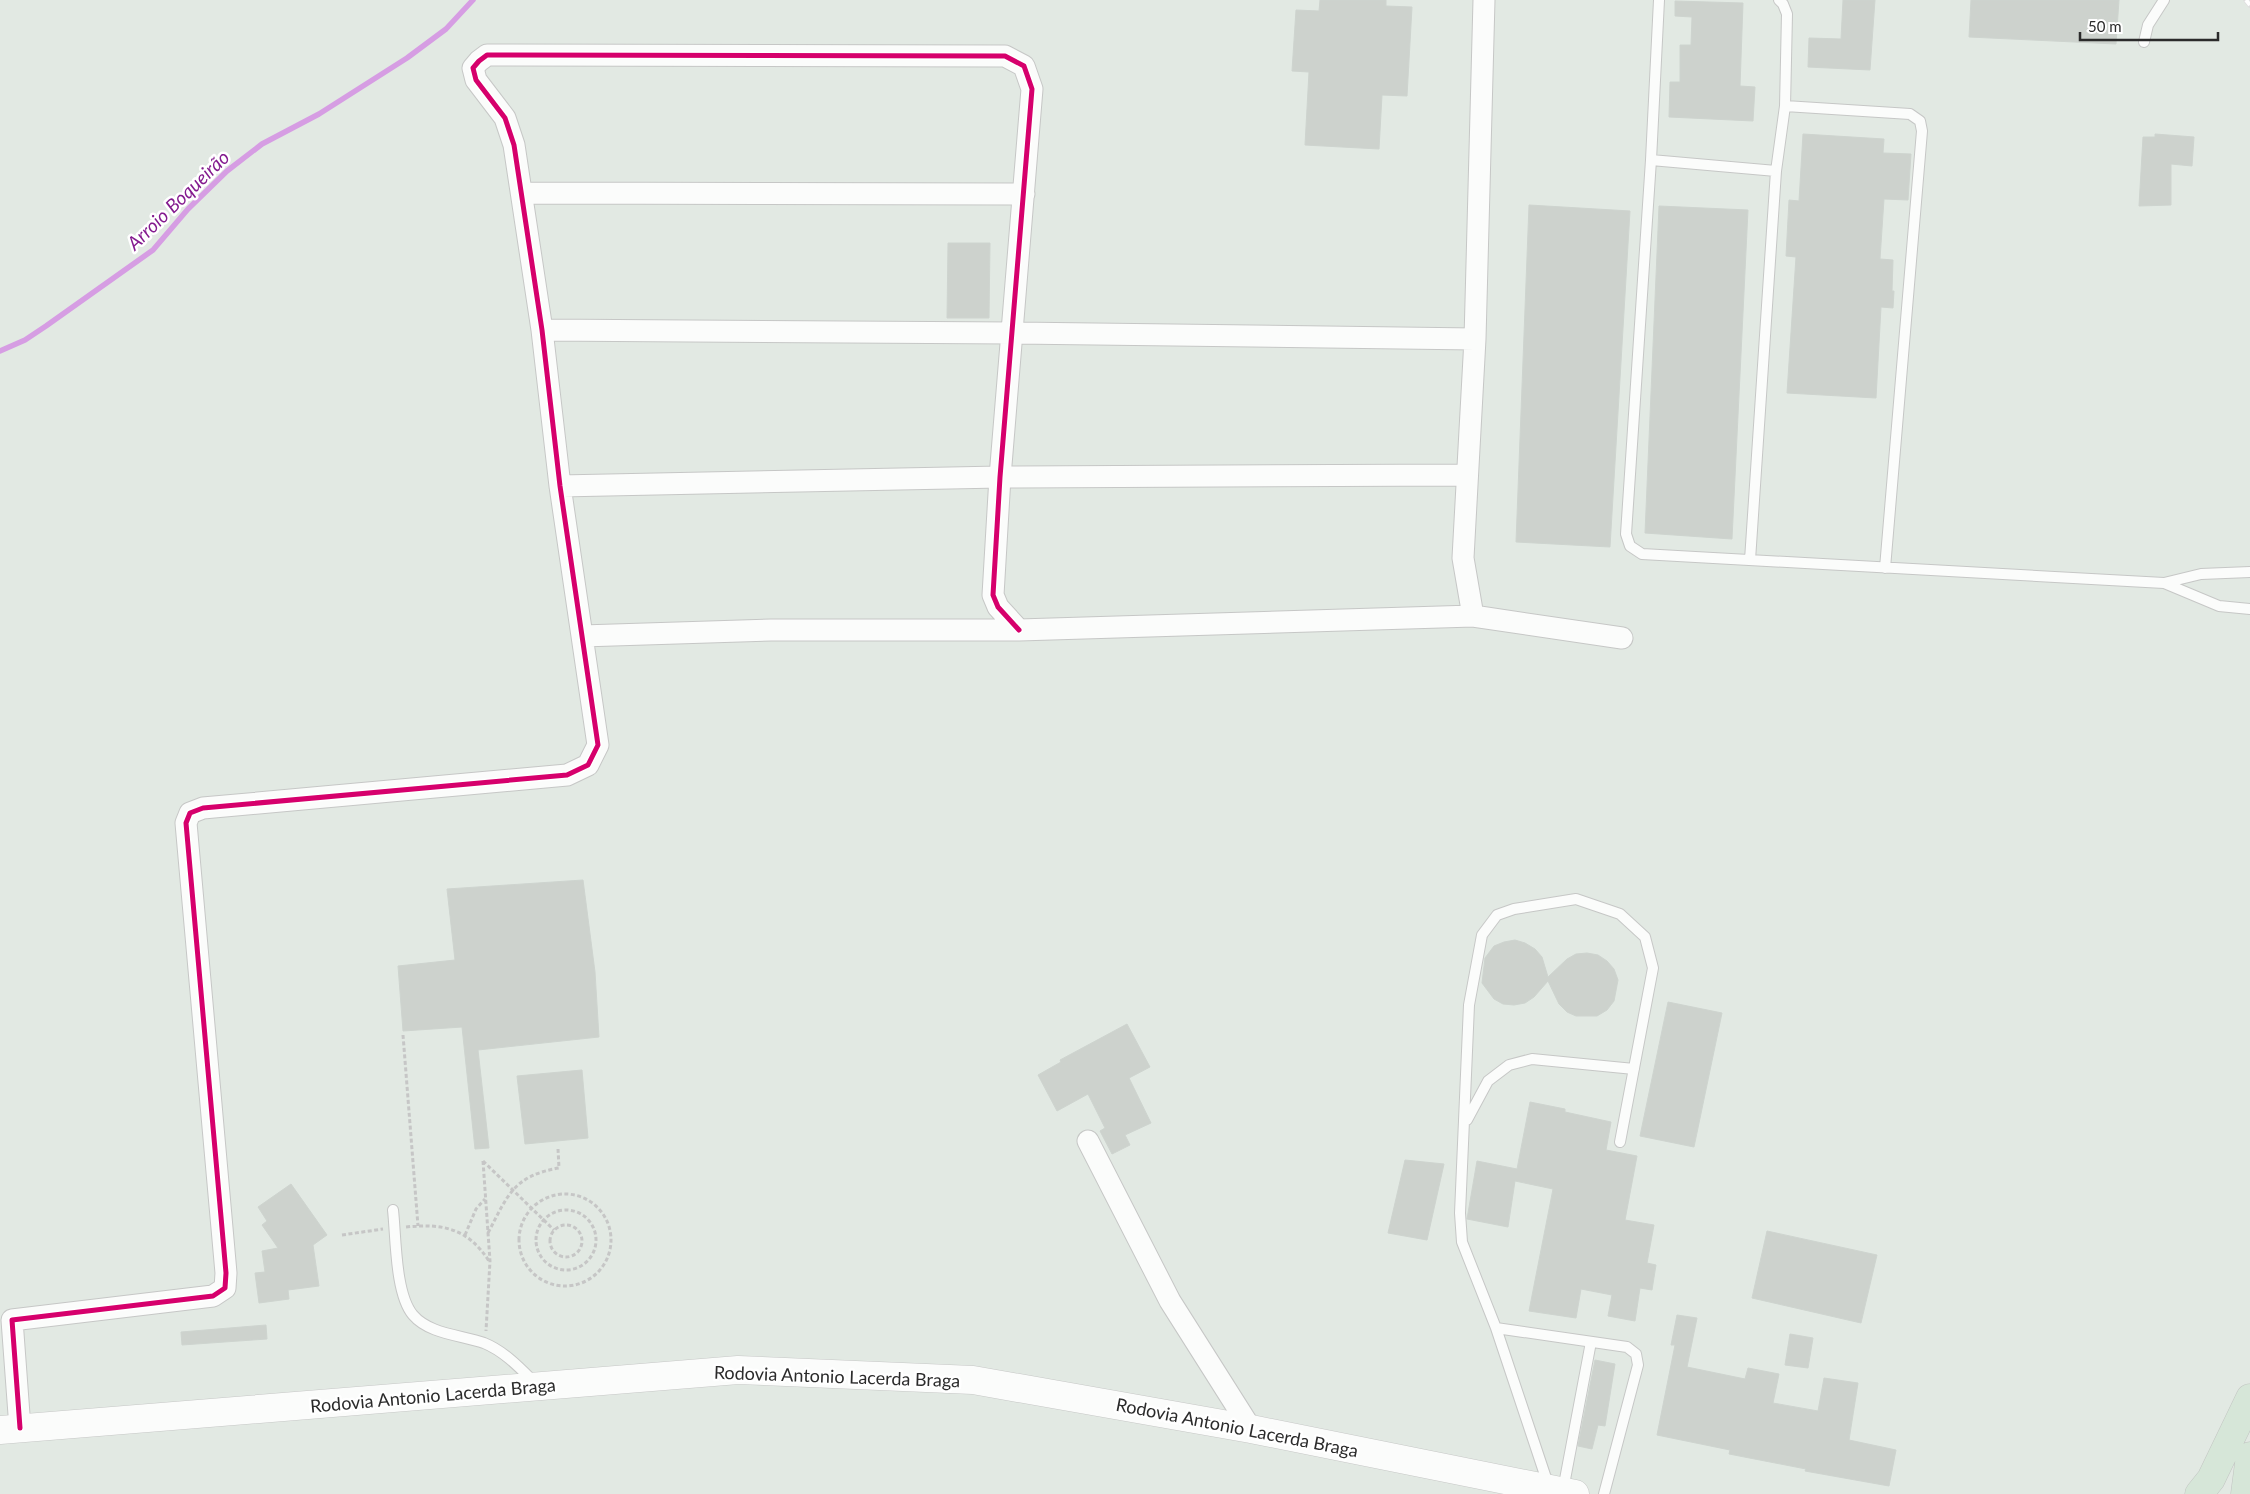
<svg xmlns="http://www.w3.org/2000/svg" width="2250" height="1494" viewBox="0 0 2250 1494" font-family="Lato,sans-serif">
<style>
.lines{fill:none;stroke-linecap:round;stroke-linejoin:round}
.stream{stroke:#d69de3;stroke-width:5.5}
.building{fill:#cdd2cd;stroke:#ced4cf}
.service-casing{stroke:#c6c7c6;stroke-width:12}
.minor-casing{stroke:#c6c7c6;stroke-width:23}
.secondary-casing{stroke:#c6c7c6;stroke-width:29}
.trunk-casing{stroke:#c2c5c2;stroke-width:29}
.path{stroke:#c6c6c6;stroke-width:3;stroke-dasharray:4 2.5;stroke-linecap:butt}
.service{stroke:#fbfcfb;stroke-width:10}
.minor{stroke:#fbfcfb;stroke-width:21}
.secondary{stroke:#fbfcfb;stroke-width:28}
.trunk{stroke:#d6e6d8;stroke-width:28}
.rail-casing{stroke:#dfdedf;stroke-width:5.5}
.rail{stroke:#fff;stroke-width:4;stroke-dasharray:11;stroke-linecap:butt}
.cycleway-casing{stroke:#fff;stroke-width:8}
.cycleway{stroke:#d6006c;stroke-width:5}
.labels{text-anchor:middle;stroke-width:5;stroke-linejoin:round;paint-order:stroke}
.street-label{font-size:18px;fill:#2b2b2b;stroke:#fff}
.water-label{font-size:19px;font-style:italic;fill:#841b8f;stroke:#fff}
</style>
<rect width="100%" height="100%" fill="#e2e9e3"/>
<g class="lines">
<path class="stream" d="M0,351L25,340L46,326L153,250L188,209L227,171L262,144L319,114L407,58L446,29L473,0"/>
</g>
<path class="building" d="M1320,0H1386V6L1412,7L1407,96L1382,95L1379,149L1305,145L1309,72L1292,71L1296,10L1319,11Z
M1843,0H1875L1870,70L1808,67L1809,38L1841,39Z
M1971,0H2119L2116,44L1969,37Z
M1675,1L1743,3L1740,86L1755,87L1753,121L1669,117L1670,82H1680V45H1691L1692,17L1675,16Z
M1803,134L1884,139L1883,153L1911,154L1908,200L1884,199L1880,259L1893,260L1892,291H1894L1893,308L1881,307L1876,398L1787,393L1796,257L1786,256L1789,200L1799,201Z
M2155,134L2194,137L2192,166L2171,164V205L2139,206L2143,137H2155Z
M1529,205L1630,211L1610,547L1516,542Z
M1659,206L1748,210L1732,539L1645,533Z
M948,243H990L989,318H947Z
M583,880L595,972L599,1037L478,1050L489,1148L475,1149L462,1027L403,1031L398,966L455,960L447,889Z
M1515,940L1525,943L1535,949L1542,957L1548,977L1567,959L1576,954L1587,953L1598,955L1607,961L1614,969L1618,980L1614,1001L1607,1010L1597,1016H1576L1567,1012L1559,1004L1548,981L1534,997L1525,1003L1514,1005L1503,1004L1494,999L1482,983L1485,958L1494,946L1504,942Z
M1668,1002L1722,1013L1694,1147L1640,1136Z
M1127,1024L1150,1067L1129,1078L1151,1123L1125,1135L1130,1145L1112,1154L1100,1131L1105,1128L1088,1094L1057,1111L1038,1075L1061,1062L1060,1060Z
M582,1070L588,1138L525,1144L517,1076Z
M1530,1102L1565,1109V1112L1611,1122L1606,1150L1637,1156L1625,1220L1654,1225L1647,1263L1656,1265L1652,1290L1640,1288L1635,1321L1608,1316L1612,1295L1581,1289L1576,1318L1529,1311L1553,1189L1515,1181L1508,1227L1467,1219L1477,1161L1517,1169Z
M1405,1160L1444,1164L1427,1240L1388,1233Z
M291,1184L327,1235L313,1245L319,1286L288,1290L289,1299L259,1303L255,1273L265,1272L262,1251L278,1248L262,1225L267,1221L258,1207Z
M1767,1231L1877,1255L1861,1323L1752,1298Z
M1677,1315L1697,1318L1687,1367L1745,1379L1748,1368L1779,1374L1773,1403L1818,1411L1824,1378L1858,1383L1849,1440L1896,1450L1889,1486L1805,1471L1806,1469L1729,1454L1730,1450L1657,1435L1675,1345H1671Z
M266,1325L267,1339L182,1345L181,1332Z
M1790,1334L1813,1338L1808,1368L1785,1365Z
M1595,1360L1615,1364L1605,1426L1598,1425L1592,1449L1578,1446Z"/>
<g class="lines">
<g class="service-casing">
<path id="service" d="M1659,0L1651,160L1626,534L1630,546L1642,554L2164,583L2201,574L2250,572
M2144,42L2148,25L2164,0
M1785,106L1910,114L1920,121L1922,131L1885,568
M1651,160L1776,171
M1750,560L1776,171L1785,106L1787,14L1783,4L1779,0
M2164,583L2219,606L2250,609
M1467,1120L1488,1081L1509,1065L1532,1059L1634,1069
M393,1210C396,1236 395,1294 413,1315C429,1334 461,1335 484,1343C504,1351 520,1368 535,1383
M1496,1328L1627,1347L1636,1354L1638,1365L1604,1494
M1549,1487L1496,1328L1462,1242L1460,1213L1469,1005L1482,935L1497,915L1514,909L1576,899L1620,914L1645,937L1653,968L1620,1142
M1563,1490L1591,1342"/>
</g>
<g class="minor-casing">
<path id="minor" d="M522,193L1024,194
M542,330L1013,333L1475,339
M560,486L1000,477L1467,475
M1473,616L1463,558L1475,339L1484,0
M582,636L771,630H1019L1473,616L1622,638
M1088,1141L1170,1301L1251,1429
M20,1428L12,1320L213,1296L225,1288L226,1273L186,823L190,813L203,808L567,775L588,765L598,745L560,486L542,330L514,145L505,118L476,80L473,68L479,61L487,55L1005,56L1024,66L1032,89L1000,477L993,595L998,607L1019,630"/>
</g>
<g class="secondary-casing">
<path id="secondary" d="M0,1430L738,1370L973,1380L1251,1429L1575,1494"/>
</g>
<g class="trunk-casing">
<path id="trunk" d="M2199,1494L2211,1479L2250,1398
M2245,1494L2250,1456"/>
</g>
<path class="path" d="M403,1035L418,1226
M483,1161L490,1261L486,1331
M483,1161L554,1230
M519 1240a46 46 0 1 1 92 0a46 46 0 1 1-92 0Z
M536 1240a30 30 0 1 1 60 0a30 30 0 1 1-60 0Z
M550 1241a16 16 0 1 1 32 0a16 16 0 1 1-32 0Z
M406,1227C444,1223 468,1229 489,1261
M488,1233C508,1195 513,1176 559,1168L558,1149
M342,1235L383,1229
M465,1235L476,1209L485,1199"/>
<use href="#service" class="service"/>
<use href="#minor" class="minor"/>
<use href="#secondary" class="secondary"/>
<use href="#trunk" class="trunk"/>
<g class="rail-casing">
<path id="rail" d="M2246,0L2250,5"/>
</g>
<use href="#rail" class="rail"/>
<g class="cycleway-casing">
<path id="cycleway" d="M20,1428L12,1320L213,1296L225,1288L226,1273L186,823L190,813L203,808L567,775L588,765L598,745L560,486L542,330L514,145L505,118L476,80L473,68L479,61L487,55L1005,56L1024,66L1032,89L1000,477L993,595L998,607L1019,630"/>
</g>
<use href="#cycleway" class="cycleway"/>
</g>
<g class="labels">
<g class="street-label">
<text transform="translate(837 1377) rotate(2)" y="6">Rodovia Antonio Lacerda Braga</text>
<text transform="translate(433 1396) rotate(-5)" y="6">Rodovia Antonio Lacerda Braga</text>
<text transform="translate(1237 1428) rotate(11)" y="6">Rodovia Antonio Lacerda Braga</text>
</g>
<g class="water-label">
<text transform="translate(178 200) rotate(-44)" y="7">Arroio Boqueirão</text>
</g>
</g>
<path d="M2080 32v8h138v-8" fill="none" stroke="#2b2b2b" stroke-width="2.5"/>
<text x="2088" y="32" font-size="15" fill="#2b2b2b" stroke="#ffffff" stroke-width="4" paint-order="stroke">50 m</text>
</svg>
